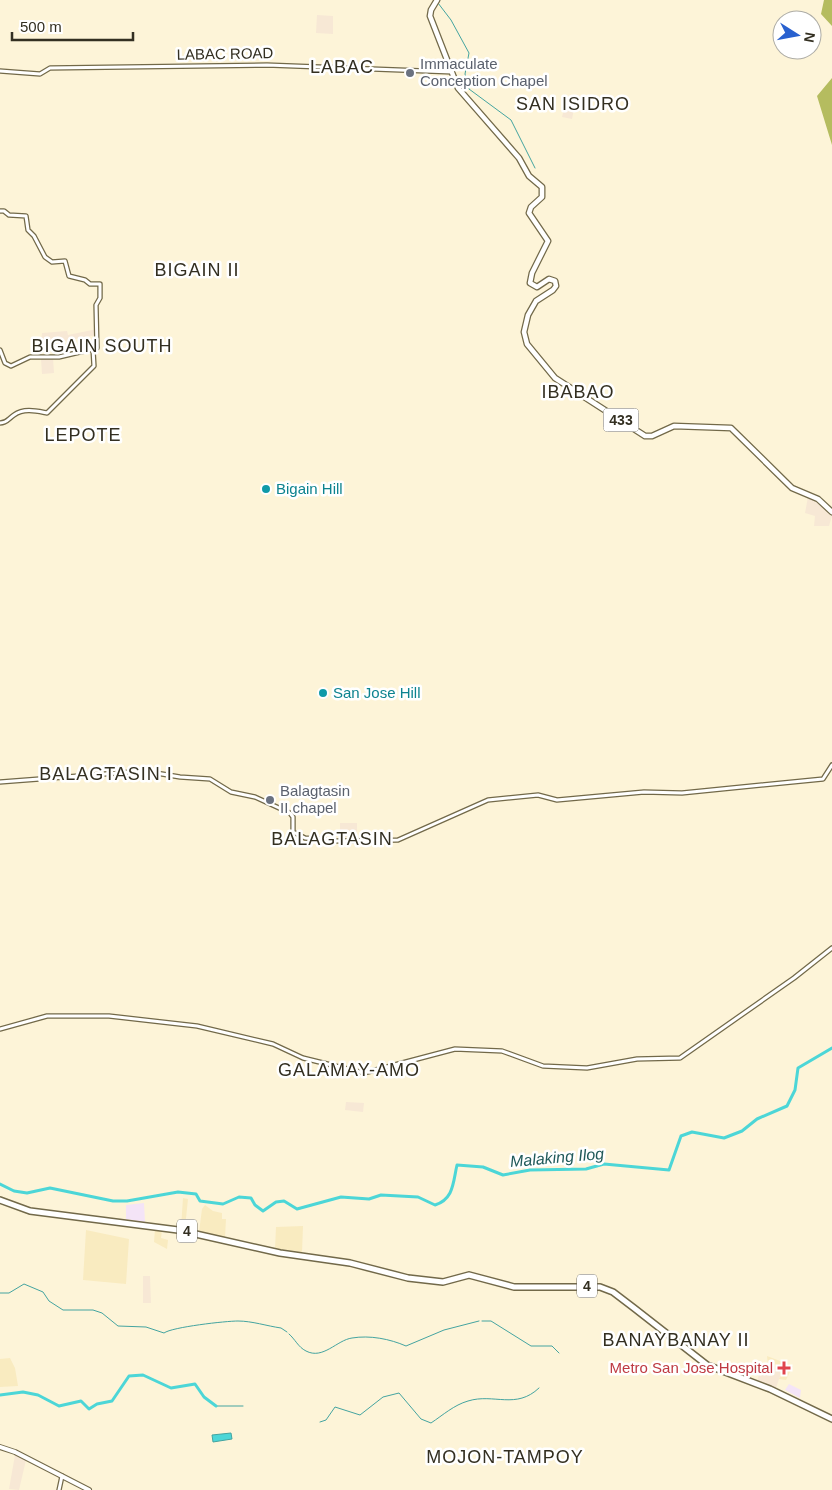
<svg xmlns="http://www.w3.org/2000/svg" width="832" height="1490" viewBox="0 0 832 1490" font-family="Helvetica,sans-serif">
<style>
.commercial{fill:#f4e4f7}
.built{fill:#f9ebc0}
.education{fill:#f7e8d5}
.forest{fill:#b5bc5f}
.water{fill:#4cd6d7;stroke:#44a4a0}
.lines{fill:none;stroke-linecap:round;stroke-linejoin:round}
.stream{stroke:#44a4a0;stroke-width:1}
.river{stroke:#4cd6d7;stroke-width:3}
.tertiary-casing{stroke:#726949;stroke-width:5.5}
.secondary-casing{stroke:#726949;stroke-width:6}
.primary-casing{stroke:#726949;stroke-width:7}
.trunk-casing{stroke:#726949;stroke-width:8}
.tertiary{stroke:#fff;stroke-width:3}
.secondary{stroke:#fff;stroke-width:4}
.primary{stroke:#fff;stroke-width:4.5}
.trunk{stroke:#fff;stroke-width:5}
.worship-dot{fill:#6b7280;stroke:#fff;stroke-width:2}
.culture-dot{fill:#0f9aa8;stroke:#fff;stroke-width:2}
.health-dot{fill:#e0444e;stroke:#fff;stroke-width:2}
.labels{text-anchor:middle;stroke-width:5;stroke-linejoin:round;paint-order:stroke}
.shield{fill:#fff;stroke:#706d64;stroke-width:1}
.shield-label{font-size:14px;font-weight:bold;fill:#332f21}
.street-label{font-size:15px;fill:#332f21;stroke:#fff}
.worship-label{font-size:15px;fill:#5b616d;stroke:#fff;text-anchor:start}
.culture-label{font-size:15px;fill:#0d838f;stroke:#fff;text-anchor:start}
.health-label{font-size:15px;fill:#be3a42;stroke:#fff;text-anchor:end}
.water-label{font-size:16px;font-style:italic;fill:#215a5a;stroke:#fff}
.quarter-label{font-size:18px;letter-spacing:1px;fill:#332f21;stroke:#fff}
</style>
<rect width="100%" height="100%" fill="#fdf4d8"/>
<path class="commercial" d="M144,1203L145,1222L126,1219V1205Z
M789,1384L801,1390L800,1398L785,1390Z"/>
<path class="built" d="M183,1198L188,1199L185,1228L181,1227Z
M205,1205L213,1211L222,1213V1219H226L225,1238L199,1232L202,1209Z
M303,1226L302,1253L275,1249L276,1227Z
M155,1229L162,1230L161,1238L168,1240L167,1249L154,1242Z
M86,1230L129,1239L126,1284L83,1280Z
M767,1356L793,1366L786,1380L779,1379L782,1370L768,1365Z
M10,1358L15,1368L18,1386L0,1387V1359Z"/>
<path class="education" d="M317,15L333,16V34L316,33Z
M566,100L574,109L572,119L562,117Z
M97,329V335L41,345L42,333L67,331L68,335Z
M53,358L54,373L42,374L41,359Z
M808,497L824,506L832,516L829,526H814L815,516L805,513Z
M340,823H357V837H340Z
M346,1102L364,1103L363,1112L345,1110Z
M143,1276H150L151,1303H143Z
M763,1363L782,1370L776,1388L757,1381Z
M15,1455L26,1460L19,1490L9,1489Z"/>
<path class="forest" d="M824,0H832V26L821,14Z
M832,78V145L817,96Z"/>
<path class="water" d="M231,1433L232,1439L213,1442L212,1435Z"/>
<g class="lines">
<path class="stream" d="M438,3L451,20L469,53L465,74L469,89L511,120L535,168
M0,1293H9L24,1284L43,1292L49,1301L63,1310H93L102,1313L118,1326L146,1327L164,1333C172,1327 226,1321 238,1321C252,1321 267,1326 281,1328L287,1332
M482,1321H491L531,1346H552L559,1353
M289,1334C295,1339 298,1347 306,1351C323,1360 337,1340 352,1338C370,1335 390,1339 406,1346L444,1330L479,1321
M216,1406H243
M320,1422L326,1420L335,1407L360,1415L383,1397L399,1393L421,1419L431,1423C443,1415 454,1405 468,1401C494,1393 516,1410 539,1388"/>
<path class="river" d="M0,1184L14,1191L27,1193L50,1188L113,1201H127L178,1192L196,1194L200,1201L223,1204L239,1197L251,1198L255,1205L263,1211L276,1202L284,1201L297,1209L341,1197L369,1199L381,1195L418,1197L435,1205C454,1199 453,1182 457,1165L483,1167L503,1175L530,1170L586,1169L604,1164L669,1170L681,1136L692,1132L724,1138L742,1131L757,1119L787,1106L795,1090L798,1068L832,1048
M0,1395L23,1392L38,1395L59,1406L81,1401L89,1409L97,1404L112,1401L129,1376L143,1375L171,1388L195,1384L204,1397L216,1406"/>
<g class="tertiary-casing">
<path id="tertiary" d="M0,71L40,74L50,68L267,65L452,72
M0,211H4L9,215L26,216L28,230L34,236L45,257L52,262L65,261L69,276L85,280L90,284H100V298L96,305L97,348L93,349L94,366L47,413C36,411 24,408 14,415C8,419 7,423 0,423
M0,350L5,363L11,366L30,357H59L93,349
M0,782L144,771L180,777L210,779L231,792L255,797L290,813L293,817V832L305,838L336,841L398,840L488,800L538,795L557,800L644,792L682,793L823,779L832,765
M0,1029L47,1016H109L197,1026L273,1044L303,1058L364,1073L455,1049L502,1051L543,1066L587,1068L637,1059L680,1058L794,978L832,948
M59,1490L62,1476"/>
</g>
<g class="secondary-casing">
<path id="secondary" d="M0,1447L15,1452L89,1490"/>
</g>
<g class="primary-casing">
<path id="primary" d="M437,0L431,10L430,16L458,88L519,158L529,176L542,187V197L531,207L529,213L548,241L532,273L530,283L537,287L549,279L555,281L556,286L553,290L536,301L528,315L524,332L527,344L555,378L645,436H652L674,426L731,428L792,488L818,499L832,512"/>
</g>
<g class="trunk-casing">
<path id="trunk" d="M0,1200L30,1211L178,1230L280,1253L350,1263L408,1278L443,1282L469,1275L514,1287H600L613,1292L634,1308L707,1365L770,1389L832,1419"/>
</g>
<use href="#tertiary" class="tertiary"/>
<use href="#secondary" class="secondary"/>
<use href="#primary" class="primary"/>
<use href="#trunk" class="trunk"/>
</g>
<g class="worship-dot">
<circle cx="410" cy="73" r="5"/>
<circle cx="270" cy="800" r="5"/>
</g>
<g class="culture-dot">
<circle cx="266" cy="489" r="5"/>
<circle cx="323" cy="693" r="5"/>
</g>
<path class="health-dot" d="M781.5 1360.5h5v5h5v5h-5v5h-5v-5h-5v-5h5z"/>
<g class="labels">
<g class="shield">
<rect x="603.5" y="408.5" width="35" height="23" rx="4"/>
<rect x="177" y="1219.5" width="20" height="23" rx="4"/>
<rect x="577" y="1274.5" width="20" height="23" rx="4"/>
</g>
<g class="shield-label">
<text x="621" y="425">433</text>
<text x="187" y="1236">4</text>
<text x="587" y="1291">4</text>
</g>
<g class="street-label">
<text transform="translate(225 54) rotate(-1)" y="5">LABAC ROAD</text>
</g>
<g class="worship-label">
<text x="420" y="69">Immaculate<tspan x="420" dy="17">Conception Chapel</tspan></text>
<text x="280" y="796">Balagtasin<tspan x="280" dy="17">II chapel</tspan></text>
</g>
<g class="culture-label">
<text x="276" y="494">Bigain Hill</text>
<text x="333" y="698">San Jose Hill</text>
</g>
<g class="health-label">
<text x="773" y="1373">Metro San Jose Hospital</text>
</g>
<g class="water-label">
<text transform="translate(557 1157) rotate(-5)" y="6">Malaking Ilog</text>
</g>
<g class="quarter-label">
<text x="342" y="73">LABAC</text>
<text x="573" y="110">SAN ISIDRO</text>
<text x="197" y="276">BIGAIN II</text>
<text x="102" y="352">BIGAIN SOUTH</text>
<text x="578" y="398">IBABAO</text>
<text x="83" y="441">LEPOTE</text>
<text x="106" y="780">BALAGTASIN I</text>
<text x="332" y="845">BALAGTASIN</text>
<text x="349" y="1076">GALAMAY-AMO</text>
<text x="676" y="1346">BANAYBANAY II</text>
<text x="505" y="1463">MOJON-TAMPOY</text>
</g>
</g>
<g transform="translate(797 35) rotate(101)"><circle r="24" fill="#ffffff" stroke="#adaca6"/>
<path d="M0-4L9 19L0 12L-9 19Z" fill="#2961cf"/>
<text y="-8" font-size="14" font-weight="bold" text-anchor="middle" fill="#332f21">N</text>
</g>
<path d="M12 32v8h121v-8" fill="none" stroke="#332f21" stroke-width="2.5"/>
<text x="20" y="32" font-size="15" fill="#332f21" stroke="#ffffff" stroke-width="4" paint-order="stroke">500 m</text>
</svg>
